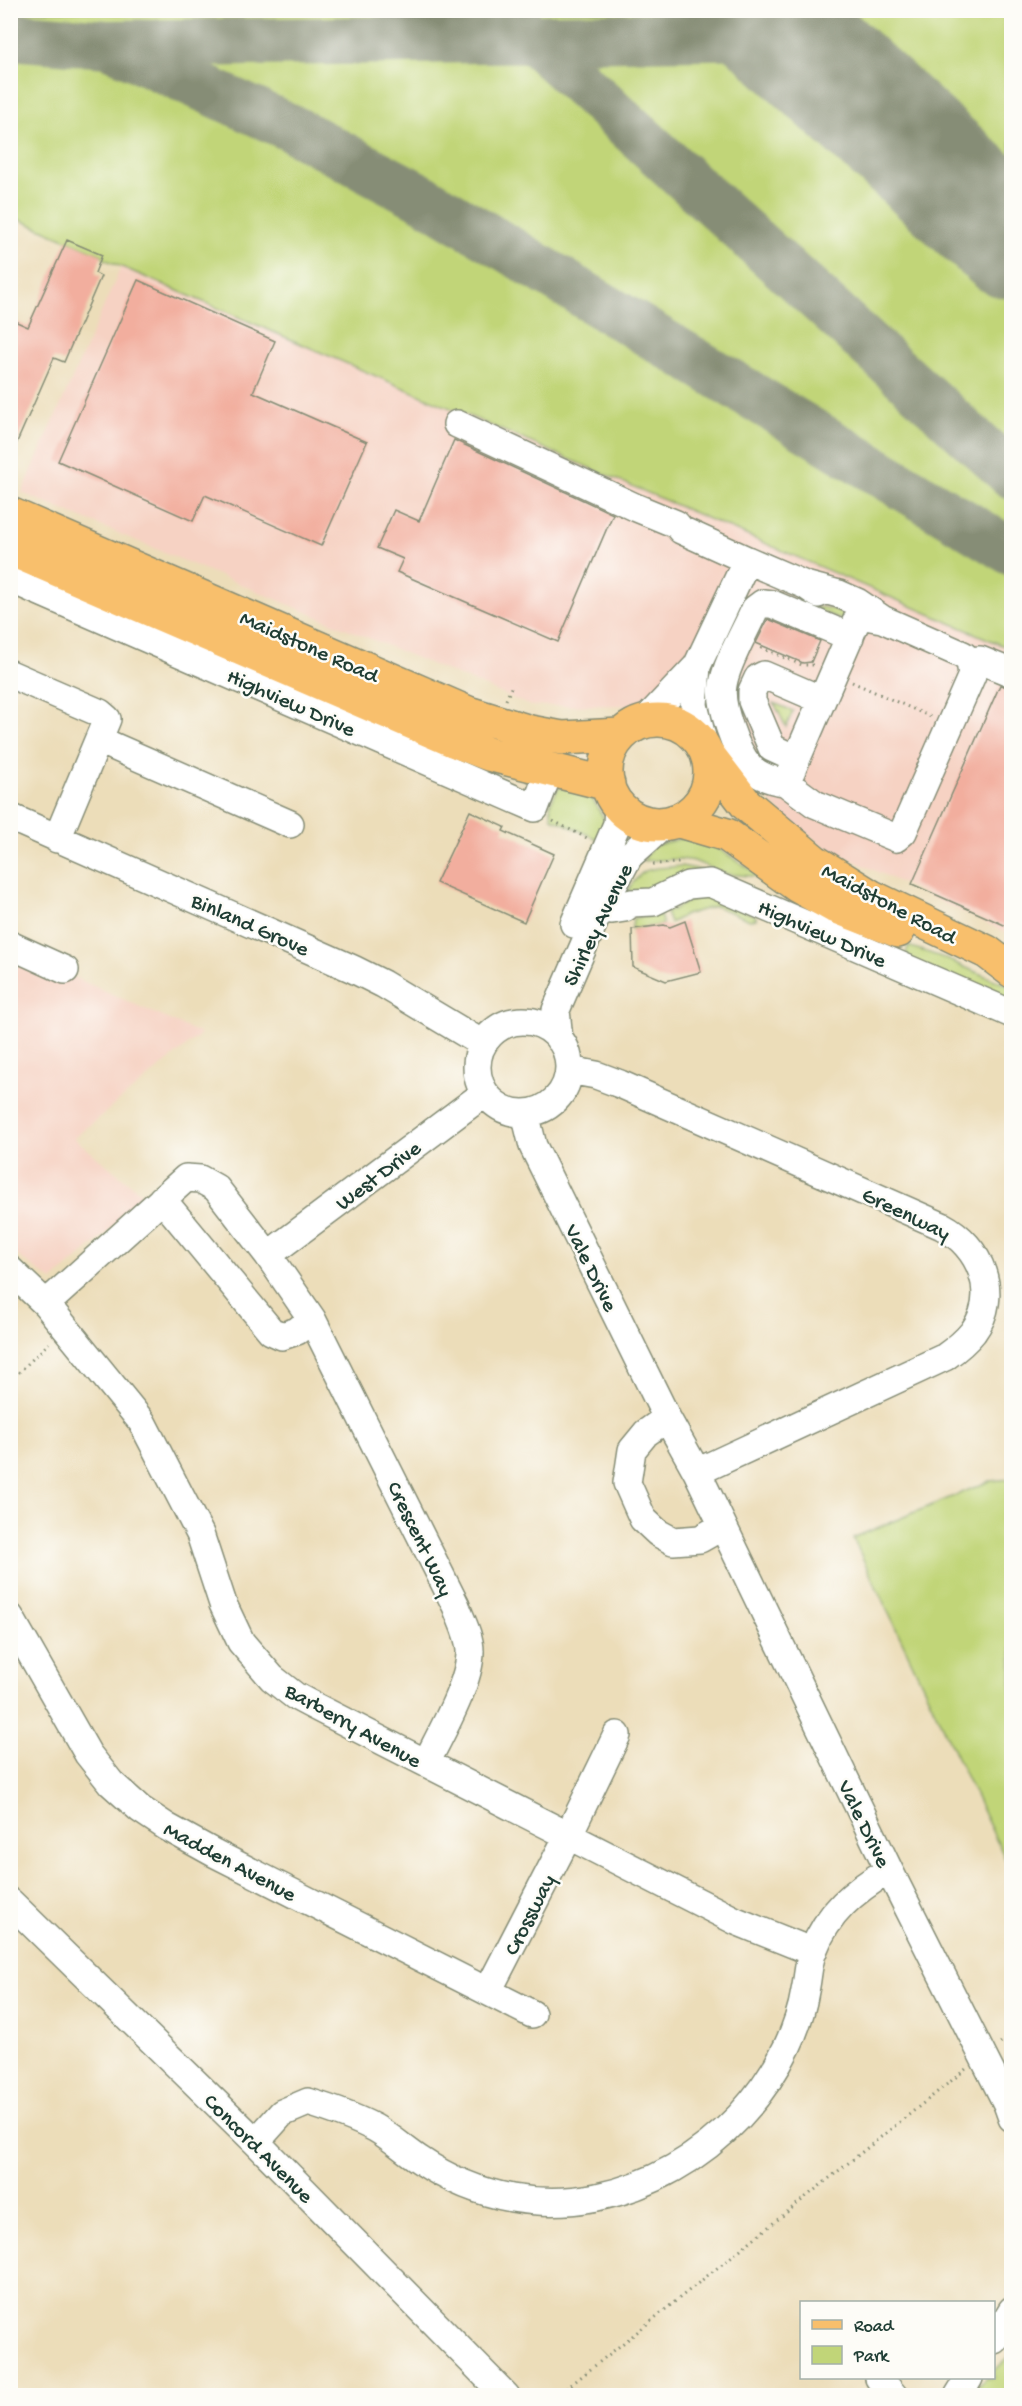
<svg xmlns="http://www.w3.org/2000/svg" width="1022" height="2406" viewBox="0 0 1022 2406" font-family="'Gochi Hand',sans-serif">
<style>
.built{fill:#f6d2c3}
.green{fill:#c1d578;stroke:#708956;stroke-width:1.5}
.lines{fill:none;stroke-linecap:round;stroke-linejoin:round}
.taxiway{stroke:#868d76;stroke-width:48}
.runway{stroke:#868d76;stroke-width:122}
.building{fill:#f2ae9e}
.minor-casing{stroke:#868d76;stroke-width:30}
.major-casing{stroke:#868d76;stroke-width:36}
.path{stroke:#868d76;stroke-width:3;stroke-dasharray:1.5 4.5;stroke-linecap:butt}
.minor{stroke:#fff;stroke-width:27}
.major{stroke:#f8bf6c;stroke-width:33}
.labels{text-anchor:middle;stroke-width:5;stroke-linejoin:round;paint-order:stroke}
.street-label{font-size:22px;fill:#1f3d34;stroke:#fdfcf7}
</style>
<rect width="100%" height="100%" fill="#fdfcf7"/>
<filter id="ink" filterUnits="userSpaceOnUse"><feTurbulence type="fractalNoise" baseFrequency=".0167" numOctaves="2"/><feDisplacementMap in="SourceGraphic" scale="12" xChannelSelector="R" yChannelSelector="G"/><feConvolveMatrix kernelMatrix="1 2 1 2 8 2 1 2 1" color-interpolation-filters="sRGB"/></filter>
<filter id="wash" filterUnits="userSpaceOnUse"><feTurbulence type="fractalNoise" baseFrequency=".008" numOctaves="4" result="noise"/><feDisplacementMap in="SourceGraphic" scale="24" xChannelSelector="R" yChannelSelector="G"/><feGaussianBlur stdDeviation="1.35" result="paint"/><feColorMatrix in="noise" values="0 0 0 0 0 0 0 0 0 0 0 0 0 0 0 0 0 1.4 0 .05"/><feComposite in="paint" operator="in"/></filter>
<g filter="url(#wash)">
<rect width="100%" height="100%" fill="#ecddb9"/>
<path class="built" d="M121,267L769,542L1011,647V935L825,847L788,819L764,796L740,767L719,725L685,710L667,705L531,706L22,493Z
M11,949L201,1034L74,1138L147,1198L52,1281L11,1251Z"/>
<path class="green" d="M10,11H1011V649L122,267L104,259L102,255L11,216Z
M811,607C824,607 837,607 846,618V622Z
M774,703L793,711L786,727Z
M559,787L590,795L605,820L601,841L552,818L550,804Z
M701,837L762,877L726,874L694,861L681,859L643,861L653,846L683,838Z
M681,866L697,869L711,875L660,890L627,892C644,863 651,870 681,866Z
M702,894L756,916V919L750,920L715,906L685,915L670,923L666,913Z
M660,915L663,925L632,929L633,918Z
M908,946L941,957L1011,987V1007L905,959Z
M1011,1479H1012L1011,1871L853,1538L990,1481Z
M1011,2355V2395L967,2396L986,2378H994V2371Z"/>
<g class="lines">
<path class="taxiway" d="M520,28L1012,475
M10,36L107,44L789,35
M107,44L291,128L425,199L1012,552"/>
<path class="runway" d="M762,10L1012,238"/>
</g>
<g id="blocks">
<path class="building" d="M67,240L102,255L95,273L101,276L64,362L54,358L10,458V319L28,327Z
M138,280L275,341L253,392L367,442L321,546L205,495L193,521L58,461Z
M454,440L613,514L558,642L397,572L403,559L377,548L394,510L419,521Z
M768,619L820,641L811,662L803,663L756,643Z
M1000,685L1011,688V928L912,884Z
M470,811L505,827L503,831L554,854L524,922L436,883Z
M685,921L701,972L666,981L633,967L632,929L664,925L670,927Z"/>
</g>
</g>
<g filter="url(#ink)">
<use href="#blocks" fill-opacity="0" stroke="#868d76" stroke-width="1.5"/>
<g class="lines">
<g class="minor-casing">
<path id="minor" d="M457,424L637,508L676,524L681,530L747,560L697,666L643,723
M747,560L805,585L818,594
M10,579L535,808L550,769
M805,585L839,594L857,602L882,619L963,655L970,661L972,675L903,832L896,838L815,804L789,785L787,781L859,615L882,619
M970,661L980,660L1012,673
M697,666L694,705L705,749
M10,674L100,713L107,719L57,839
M99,740L290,824
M796,759L772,748L769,741L752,701V691L758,678L764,675L822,700
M788,782C775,782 758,776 750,767C736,752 719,705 723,685C726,663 746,630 755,609L763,603L772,604L850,637
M10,817L353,969L383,984L483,1044
M601,908L612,910L625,908L631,903L653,902L688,885L710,883L1012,1014
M574,924L617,824L618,805
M10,945L65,970
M477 1067a46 46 0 1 1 92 0a46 46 0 1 1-92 0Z
M559,1039L556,1010L594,922L629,856L666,823
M569,1070L596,1075L620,1084L942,1226C980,1246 1001,1294 973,1332C965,1342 955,1350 945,1357L697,1472
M525,1113L533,1146L667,1418L697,1472L889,1870L1007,2104L1012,2118
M162,1199L271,1331L282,1336L297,1331L312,1319
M268,1255L485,1093
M10,1270L46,1304L142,1422L200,1534L223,1604L241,1642L272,1678L295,1696L312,1705L736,1921L813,1952
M46,1304L186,1178L200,1179L216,1188L268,1255L312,1319L456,1606C461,1620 470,1636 470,1651C471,1681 440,1735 426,1763
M667,1418L646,1433L632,1450L627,1483L643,1519L658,1533L673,1541L700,1539L723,1526
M10,1617L88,1754L111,1783L140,1809L167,1827L214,1853L532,2014
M10,1902L256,2142L506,2396
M488,1991L568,1836L617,1735
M256,2142L282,2113L308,2102C331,2109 354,2117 375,2128C391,2137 405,2150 420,2160C448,2179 479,2192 512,2198C625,2218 738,2149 787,2047C795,2030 802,2010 805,1991C808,1978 808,1963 813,1951C828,1912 854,1891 889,1870
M994,2340L1012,2310
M879,2378L894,2396
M958,2396L969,2378"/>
</g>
<g class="major-casing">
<path id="major" d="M10,514L468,713L530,732L562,738L620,735
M10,549L455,741L488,754L608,784
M606 772a52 52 0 1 1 104 0a52 52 0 1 1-104 0Z
M706,752L746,804L814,861L872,897L987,952L1012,971
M679,821L727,835L798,886L834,906L898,931"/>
</g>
<path class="path" d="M761,648L802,665H813
M852,682L931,717
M506,700L512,685
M553,821L587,838
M653,864L680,863
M10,1381L49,1343
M1000,2043L1012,2034
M557,2396L966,2069"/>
<use href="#minor" class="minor"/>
<use href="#major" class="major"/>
</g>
</g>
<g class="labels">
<g class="street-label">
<text transform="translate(310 645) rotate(24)" y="8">Maidstone Road</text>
<text transform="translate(292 701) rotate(24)" y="8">Highview Drive</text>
<text transform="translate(890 902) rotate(28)" y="8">Maidstone Road</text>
<text transform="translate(251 923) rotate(24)" y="8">Binland Grove</text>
<text transform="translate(596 924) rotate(-64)" y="8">Shirley Avenue</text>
<text transform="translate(823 932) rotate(24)" y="8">Highview Drive</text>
<text transform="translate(377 1174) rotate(-37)" y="8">West Drive</text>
<text transform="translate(907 1212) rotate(26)" y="8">Greenway</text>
<text transform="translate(593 1267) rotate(64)" y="8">Vale Drive</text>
<text transform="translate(422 1538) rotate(64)" y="8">Crescent Way</text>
<text transform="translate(354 1724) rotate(29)" y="8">Barberry Avenue</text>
<text transform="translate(866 1823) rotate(64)" y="8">Vale Drive</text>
<text transform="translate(231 1860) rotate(28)" y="8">Madden Avenue</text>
<text transform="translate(528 1914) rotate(-63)" y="8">Crossway</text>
<text transform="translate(260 2147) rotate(45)" y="8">Concord Avenue</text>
</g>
</g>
<rect width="1022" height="2406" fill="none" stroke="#fdfcf7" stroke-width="36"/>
<rect x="800" y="2301" width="195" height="78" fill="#fdfcf7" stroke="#a4b0a9" stroke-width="1.5"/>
<rect x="812" y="2320" width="30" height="9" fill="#f8bf6c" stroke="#a4b0a9" stroke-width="1.5"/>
<text x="854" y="2331" font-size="18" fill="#1f3d34">Road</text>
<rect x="812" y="2346" width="30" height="18" fill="#c1d578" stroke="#a4b0a9" stroke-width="1.5"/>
<text x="854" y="2361" font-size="18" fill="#1f3d34">Park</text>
</svg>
